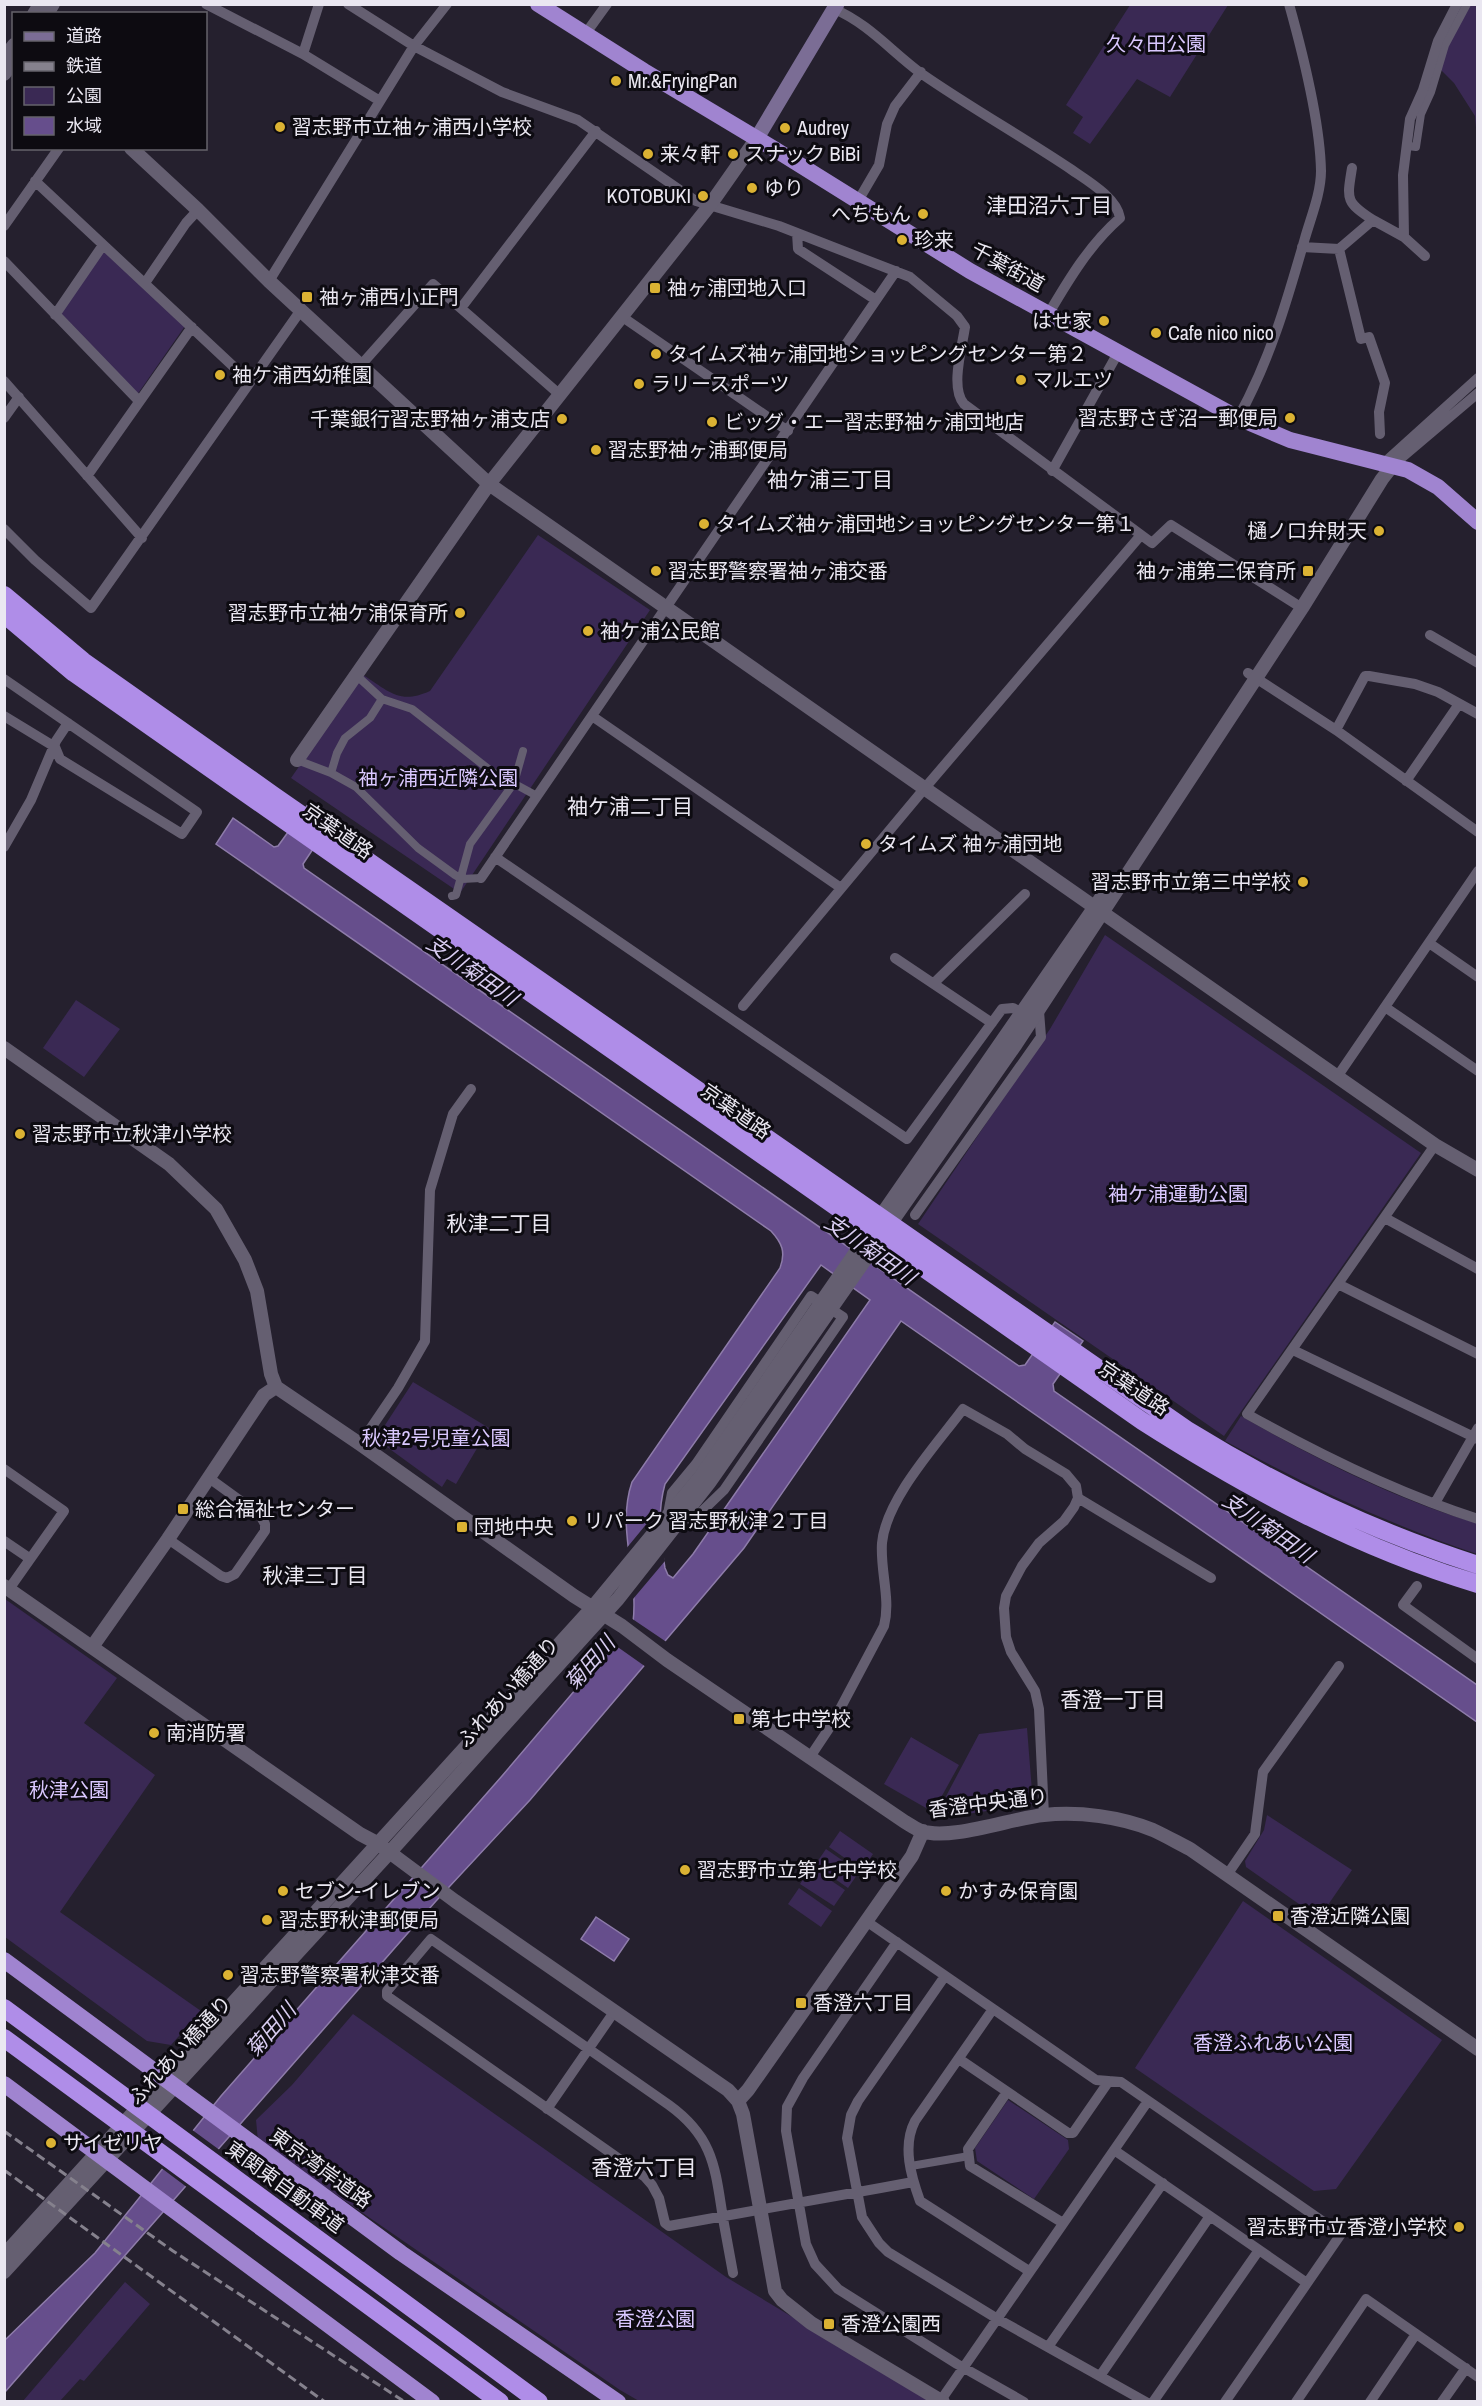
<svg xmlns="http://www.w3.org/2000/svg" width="1482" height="2406" viewBox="0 0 1482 2406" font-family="'Archivo Narrow','Noto Sans JP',sans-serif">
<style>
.green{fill:#3a2954}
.water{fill:#664e8c;stroke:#8e7caa;stroke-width:1.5;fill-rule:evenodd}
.pier{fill:#25202e}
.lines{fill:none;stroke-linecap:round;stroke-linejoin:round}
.pedestrian{stroke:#655f71;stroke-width:8}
.minor{stroke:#655f71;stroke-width:10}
.tertiary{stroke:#655f71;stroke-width:14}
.secondary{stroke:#7b6d95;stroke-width:15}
.trunk{stroke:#a084d0;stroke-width:16}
.motorway{stroke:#af8de8;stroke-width:18}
.rail{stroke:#85818d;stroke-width:3;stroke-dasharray:9 4.5;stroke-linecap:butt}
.poi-dot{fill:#dbb233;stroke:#0d0b11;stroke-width:2}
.labels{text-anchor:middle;stroke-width:6;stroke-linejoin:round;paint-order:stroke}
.park-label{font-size:20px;fill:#dac8ff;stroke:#0d0b11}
.poi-label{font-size:20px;fill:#eae7f1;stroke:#0d0b11;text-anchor:start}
.street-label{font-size:20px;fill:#eae7f1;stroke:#0d0b11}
.neighbourhood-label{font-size:21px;fill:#eae7f1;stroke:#0d0b11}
.water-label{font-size:21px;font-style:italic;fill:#d8ccf1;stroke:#0d0b11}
</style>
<rect width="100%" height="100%" fill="#25202e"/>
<path class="green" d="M1130,5H1228L1170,97L1137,79L1090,144L1073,133L1083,117L1066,105Z
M1461,5H1477V139L1475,116L1454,83L1435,64Z
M104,251L185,326L137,395L59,314Z
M538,535L650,610L460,893L291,778L363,675C389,691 399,705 430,691Z
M1105,935L1421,1153L1224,1436L918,1224L1050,1029Z
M76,1000L120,1029L84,1077L43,1048Z
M413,1382L489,1428L456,1484L447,1479L442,1487L376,1439Z
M1241,1416C1312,1457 1399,1501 1477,1523V1554C1390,1525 1307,1485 1225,1441Z
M5,1599L117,1678L84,1723L155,1775L60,1912L201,2011L171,2045L147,2041L5,1937Z
M1027,1728L1033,1804L941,1818L935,1817L979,1734Z
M911,1737L959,1765L933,1812L884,1784Z
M1267,1815L1352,1870L1319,1918L1246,1867L1245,1861L1264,1830Z
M840,1831L873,1854L862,1870L829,1847Z
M826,1849L859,1872L848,1888L815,1865Z
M811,1867L845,1890L834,1906L800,1884Z
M799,1888L832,1911L821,1927L788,1904Z
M1243,1901L1442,2040L1336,2189L1314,2191L1135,2068Z
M353,2014L726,2277L932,2401H639L620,2390L258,2141L256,2120L292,2085Z
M1008,2100L1068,2140L1069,2149L1034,2199L977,2161L975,2148Z
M125,2282L150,2304L84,2381L80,2379L60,2401H23Z"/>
<path class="water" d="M309,803L333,819L303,864L304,868L1019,1366L1025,1365L1055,1322L1083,1341L1053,1384L1054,1391L1477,1685V1722L901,1321L744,1548L530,1800L436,1901L5,2392V2340L95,2253L221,2096L502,1776L633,1622C639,1575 616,1529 632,1482L780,1268C786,1252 782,1243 771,1231L216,844L233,818L274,847L278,846ZM821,1265L870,1300L693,1554L673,1578L668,1575L665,1568C660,1539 657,1513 665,1484Z
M596,1917L629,1939L614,1961L581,1939Z"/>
<path class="pier" d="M658,1510L665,1561L633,1599L625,1550Z
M631,1618L668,1643L646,1667L612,1643Z
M191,2129L221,2151L188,2188L160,2167Z"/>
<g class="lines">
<path class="pedestrian" d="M1408,146L1416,147L1421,114L1431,92L1445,45L1467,4
M356,675L382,699L412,709L491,771L537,796
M297,760L331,773L356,787L418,848L455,875L462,879L481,878
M331,773L337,753L345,738L370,718L382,699
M452,896L456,895L470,844L514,783L523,751
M911,2166L969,2156"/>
<path class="minor" d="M206,4L303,54L380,101
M348,4L414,46L502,92L578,120L696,201L779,226L910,277L957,316L965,327C962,348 950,388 964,404L1152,543L1171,525L1302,608
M834,9C868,23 893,53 922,74C971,108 1023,137 1072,170C1088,181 1117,198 1120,218C1090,244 1069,279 1049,313
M586,33L607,4
M303,54L319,4
M1352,168C1347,199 1345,202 1373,220
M35,181L250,382
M858,201L879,165L887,124L895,106L921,72
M4,226L59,148
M797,233L798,249L876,300
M1404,237L1403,175L1410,119L1423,90L1438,41L1457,4
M1302,247L1339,249L1373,220L1404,237L1425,256
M1339,249L1361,339L1369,337L1385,383L1379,412L1380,434
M4,261L139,401
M269,281L414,46L447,4
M145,283L186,223L198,210
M461,308L596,131
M55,315L103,245
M621,316L788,431
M361,365L433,284L559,394
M4,381L142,538
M4,418L19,397
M1238,418C1270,360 1287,301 1305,238C1311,217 1321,193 1321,171C1320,120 1303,54 1289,4
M1384,463L1478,378
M1393,465L1478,393
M1052,471L1119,351
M87,476L192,327
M4,529L35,560L91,608L301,310
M1430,635L1478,663
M1248,673L1336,730L1478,832
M4,679L197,812L182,834L60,759L55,747L4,716
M592,716L841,888
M1336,730L1365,676H1369L1415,684L1438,692L1478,714
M1406,781L1459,704
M4,847L31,800L56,741L68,723
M495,857L907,1139L1002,1009L1013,1008L1021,1012
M481,878L896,271
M1429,943L1478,977
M895,958L992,1023
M934,983L1025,894
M743,1006L924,789L1141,535
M1385,1007L1478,1071
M1337,1077L1478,871
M1435,1145L1247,1414C1320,1455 1397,1493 1478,1519
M915,1215L1041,1037L1039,1011
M1385,1218L1478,1269
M1338,1284L1478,1354
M1293,1350L1478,1439
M360,1444L398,1388L425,1341L430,1190L453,1114L471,1089
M4,1469L64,1511L9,1589
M1078,1498L1211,1578
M1435,1503L1478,1428
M668,1514L672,1493L696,1464L811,1296L843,1317L724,1490L695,1518L681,1519
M168,1539L221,1576L227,1578L235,1574L265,1531V1524L260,1515L209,1478
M4,1541L29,1558
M1417,1586L1403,1605L1478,1659
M810,1757L832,1724L884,1626C891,1599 880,1571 882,1543C886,1499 937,1444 963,1409L1007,1434L1025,1449L1066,1474L1076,1486L1078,1498L1074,1507L1064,1521L1039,1543L1022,1566L1006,1596L1004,1608L1006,1637L1011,1652L1035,1691L1039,1709L1044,1815
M1227,1875L1255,1834L1263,1772L1339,1666
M866,1921L1096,2080L1121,2082L1341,2234L1225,2402
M897,1942L803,2078L787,2107L786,2131L806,2244L815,2264L838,2289L957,2364L1024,2402
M945,1976L858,2101L851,2115L847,2138L862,2217L879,2243L888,2252L996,2318L1146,2402
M993,2009L915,2121C902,2146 911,2176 920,2201L1029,2271
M959,2059L1068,2133H1073L1109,2081
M1007,2092L968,2149L970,2166L1063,2223
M547,2109L614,2012
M1114,2150L1307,2283
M733,2273L724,2224C715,2171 716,2139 669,2105L431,1939L387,1991V1996L645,2177L652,2185L659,2198L665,2223L669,2226C751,2211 832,2197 913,2182
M1048,2347L1163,2183
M1100,2376L1210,2216
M941,2400L1148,2101
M1153,2402L1259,2250
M1296,2402L1366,2299L1478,2377
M1370,2402L1416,2334
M1442,2402L1466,2368"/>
<path class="tertiary" d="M34,14L40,4
M47,14L53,4
M4,58L14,45
M4,74L14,61
M131,148L198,210L269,281L489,484L1435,1145L1478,1170
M297,760L489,484L710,205L757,138
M4,1048L169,1164L216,1209L245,1260L257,1291L271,1374L276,1387L360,1444L574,1596L622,1626L667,1660L905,1822C910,1825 916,1829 921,1831C951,1841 1012,1818 1044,1815C1079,1811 1121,1817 1153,1830C1166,1836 1178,1843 1190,1849L1478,2049
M4,1586L360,1834L377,1843L455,1901L728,2090L738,2101L743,2114L775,2291L782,2300L811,2323L943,2402
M92,1647L168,1539L264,1395L276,1387
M738,2101L748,2090L912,1856L923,1831
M4,2255L592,1608L701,1476L1103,895
M4,2272L390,1852L587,1633L618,1599L709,1483L1016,1044L1302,608L1382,479L1393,465"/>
<path class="secondary" d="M757,138L837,4"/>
<path class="trunk" d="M538,4L644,71L776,150L970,271L1238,418L1290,440L1408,470L1438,487L1478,522
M4,1960L401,2253L618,2402
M4,2084L432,2402"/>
<path class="motorway" d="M4,595L83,661L273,795L1187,1430C1279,1487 1375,1532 1478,1565
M4,614L74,673L1142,1421C1247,1488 1357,1548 1478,1584
M4,2008L539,2402
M4,2038L500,2402"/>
<path class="rail" d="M4,2131L173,2251L405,2402
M4,2170L325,2402"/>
</g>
<g class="poi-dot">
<circle cx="616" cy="81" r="6"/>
<circle cx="280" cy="127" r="6"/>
<circle cx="785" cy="128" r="6"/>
<circle cx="648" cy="154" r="6"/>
<circle cx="733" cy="154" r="6"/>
<circle cx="752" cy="188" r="6"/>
<circle cx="703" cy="196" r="6"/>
<circle cx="923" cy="214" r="6"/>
<circle cx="902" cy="240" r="6"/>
<rect x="649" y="282" width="12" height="12" rx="3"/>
<rect x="301" y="291" width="12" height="12" rx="3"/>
<circle cx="1104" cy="321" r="6"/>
<circle cx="1156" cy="333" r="6"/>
<circle cx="656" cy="354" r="6"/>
<circle cx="220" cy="375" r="6"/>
<circle cx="1021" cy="380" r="6"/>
<circle cx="639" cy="384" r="6"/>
<circle cx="1290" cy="418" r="6"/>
<circle cx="562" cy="419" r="6"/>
<circle cx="712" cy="422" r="6"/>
<circle cx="596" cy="450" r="6"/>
<circle cx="704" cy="524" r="6"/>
<circle cx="1379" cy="531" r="6"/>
<circle cx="656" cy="571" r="6"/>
<rect x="1302" y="565" width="12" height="12" rx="3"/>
<circle cx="460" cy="613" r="6"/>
<circle cx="588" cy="631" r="6"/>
<circle cx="866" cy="844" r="6"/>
<circle cx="1303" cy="882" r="6"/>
<circle cx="20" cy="1134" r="6"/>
<rect x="177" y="1503" width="12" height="12" rx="3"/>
<circle cx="572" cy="1521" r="6"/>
<rect x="456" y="1521" width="12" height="12" rx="3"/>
<rect x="733" y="1713" width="12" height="12" rx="3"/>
<circle cx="154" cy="1733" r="6"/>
<circle cx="685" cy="1870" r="6"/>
<circle cx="283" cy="1891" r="6"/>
<circle cx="946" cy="1891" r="6"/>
<rect x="1272" y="1910" width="12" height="12" rx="3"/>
<circle cx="267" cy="1920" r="6"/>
<circle cx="228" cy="1975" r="6"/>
<rect x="795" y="1997" width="12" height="12" rx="3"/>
<circle cx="51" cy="2143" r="6"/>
<circle cx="1459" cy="2227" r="6"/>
<rect x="823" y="2318" width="12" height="12" rx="3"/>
</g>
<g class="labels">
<g class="park-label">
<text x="1156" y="51">久々田公園</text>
<text x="438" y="785">袖ヶ浦西近隣公園</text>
<text x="1178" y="1201">袖ケ浦運動公園</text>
<text x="436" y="1445">秋津2号児童公園</text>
<text x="69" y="1797">秋津公園</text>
<text x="1273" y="2050">香澄ふれあい公園</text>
<text x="655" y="2326">香澄公園</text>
</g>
<g class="poi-label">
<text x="628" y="88">Mr.&amp;FryingPan</text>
<text x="292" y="134">習志野市立袖ヶ浦西小学校</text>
<text x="797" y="135">Audrey</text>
<text x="660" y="161">来々軒</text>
<text x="745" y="161">スナック BiBi</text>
<text x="764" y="195">ゆり</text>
<text x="691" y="203" text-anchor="end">KOTOBUKI</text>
<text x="911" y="221" text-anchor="end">へちもん</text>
<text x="914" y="247">珍来</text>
<text x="667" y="295">袖ヶ浦団地入口</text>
<text x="319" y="304">袖ヶ浦西小正門</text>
<text x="1092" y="328" text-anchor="end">はせ家</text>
<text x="1168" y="340">Cafe nico nico</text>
<text x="668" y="361">タイムズ袖ヶ浦団地ショッピングセンター第２</text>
<text x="232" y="382">袖ケ浦西幼稚園</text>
<text x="1033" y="387">マルエツ</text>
<text x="651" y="391">ラリースポーツ</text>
<text x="1278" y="425" text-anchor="end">習志野さぎ沼一郵便局</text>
<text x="550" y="426" text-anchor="end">千葉銀行習志野袖ヶ浦支店</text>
<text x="724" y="429">ビッグ・エー習志野袖ヶ浦団地店</text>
<text x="608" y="457">習志野袖ヶ浦郵便局</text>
<text x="716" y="531">タイムズ袖ヶ浦団地ショッピングセンター第１</text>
<text x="1367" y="538" text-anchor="end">樋ノ口弁財天</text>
<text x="668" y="578">習志野警察署袖ヶ浦交番</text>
<text x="1296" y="578" text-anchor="end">袖ヶ浦第二保育所</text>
<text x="448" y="620" text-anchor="end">習志野市立袖ケ浦保育所</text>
<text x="600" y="638">袖ケ浦公民館</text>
<text x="878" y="851">タイムズ 袖ヶ浦団地</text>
<text x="1291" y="889" text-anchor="end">習志野市立第三中学校</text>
<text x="32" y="1141">習志野市立秋津小学校</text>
<text x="195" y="1516">総合福祉センター</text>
<text x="584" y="1528">リパーク 習志野秋津２丁目</text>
<text x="474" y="1534">団地中央</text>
<text x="751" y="1726">第七中学校</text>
<text x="166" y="1740">南消防署</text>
<text x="697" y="1877">習志野市立第七中学校</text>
<text x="295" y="1898">セブン-イレブン</text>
<text x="958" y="1898">かすみ保育園</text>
<text x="1290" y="1923">香澄近隣公園</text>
<text x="279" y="1927">習志野秋津郵便局</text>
<text x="240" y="1982">習志野警察署秋津交番</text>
<text x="813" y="2010">香澄六丁目</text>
<text x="63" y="2150">サイゼリヤ</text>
<text x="1447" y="2234" text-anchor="end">習志野市立香澄小学校</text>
<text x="841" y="2331">香澄公園西</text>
</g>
<g class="street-label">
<text transform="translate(1008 267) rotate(29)" y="7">千葉街道</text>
<text transform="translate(338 831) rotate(35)" y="7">京葉道路</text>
<text transform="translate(736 1111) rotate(35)" y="7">京葉道路</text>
<text transform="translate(1134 1388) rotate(34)" y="7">京葉道路</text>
<text transform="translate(508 1692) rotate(-48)" y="7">ふれあい橋通り</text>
<text transform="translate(988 1803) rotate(-7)" y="7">香澄中央通り</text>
<text transform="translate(180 2050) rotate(-47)" y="7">ふれあい橋通り</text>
<text transform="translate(321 2168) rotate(36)" y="7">東京湾岸道路</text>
<text transform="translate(285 2187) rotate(36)" y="7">東関東自動車道</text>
</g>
<g class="neighbourhood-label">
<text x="1049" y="213">津田沼六丁目</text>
<text x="830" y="487">袖ケ浦三丁目</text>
<text x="630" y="814">袖ケ浦二丁目</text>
<text x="499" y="1231">秋津二丁目</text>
<text x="315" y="1583">秋津三丁目</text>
<text x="1113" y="1707">香澄一丁目</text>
<text x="644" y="2175">香澄六丁目</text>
</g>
<g class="water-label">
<text transform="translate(472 971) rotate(35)" y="7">支川菊田川</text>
<text transform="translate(870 1250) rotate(35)" y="7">支川菊田川</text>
<text transform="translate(1268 1528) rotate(35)" y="7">支川菊田川</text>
<text transform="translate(590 1663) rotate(-49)" y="7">菊田川</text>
<text transform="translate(271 2030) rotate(-49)" y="7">菊田川</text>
</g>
</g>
<rect width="1482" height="2406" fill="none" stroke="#eae7f1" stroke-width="12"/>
<rect x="12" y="12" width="195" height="138" fill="#0d0b11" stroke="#65636b" stroke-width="1.5"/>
<rect x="24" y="32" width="30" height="9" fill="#7b6d95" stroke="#65636b" stroke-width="1.5"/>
<text x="66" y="42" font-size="18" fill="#eae7f1">道路</text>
<rect x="24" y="62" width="30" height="9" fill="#85818d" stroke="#65636b" stroke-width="1.5"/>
<text x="66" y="72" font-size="18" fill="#eae7f1">鉄道</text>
<rect x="24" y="87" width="30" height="18" fill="#3a2954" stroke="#65636b" stroke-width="1.5"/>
<text x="66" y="102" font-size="18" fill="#eae7f1">公園</text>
<rect x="24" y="117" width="30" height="18" fill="#664e8c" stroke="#65636b" stroke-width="1.5"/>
<text x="66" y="132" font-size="18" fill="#eae7f1">水域</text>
</svg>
